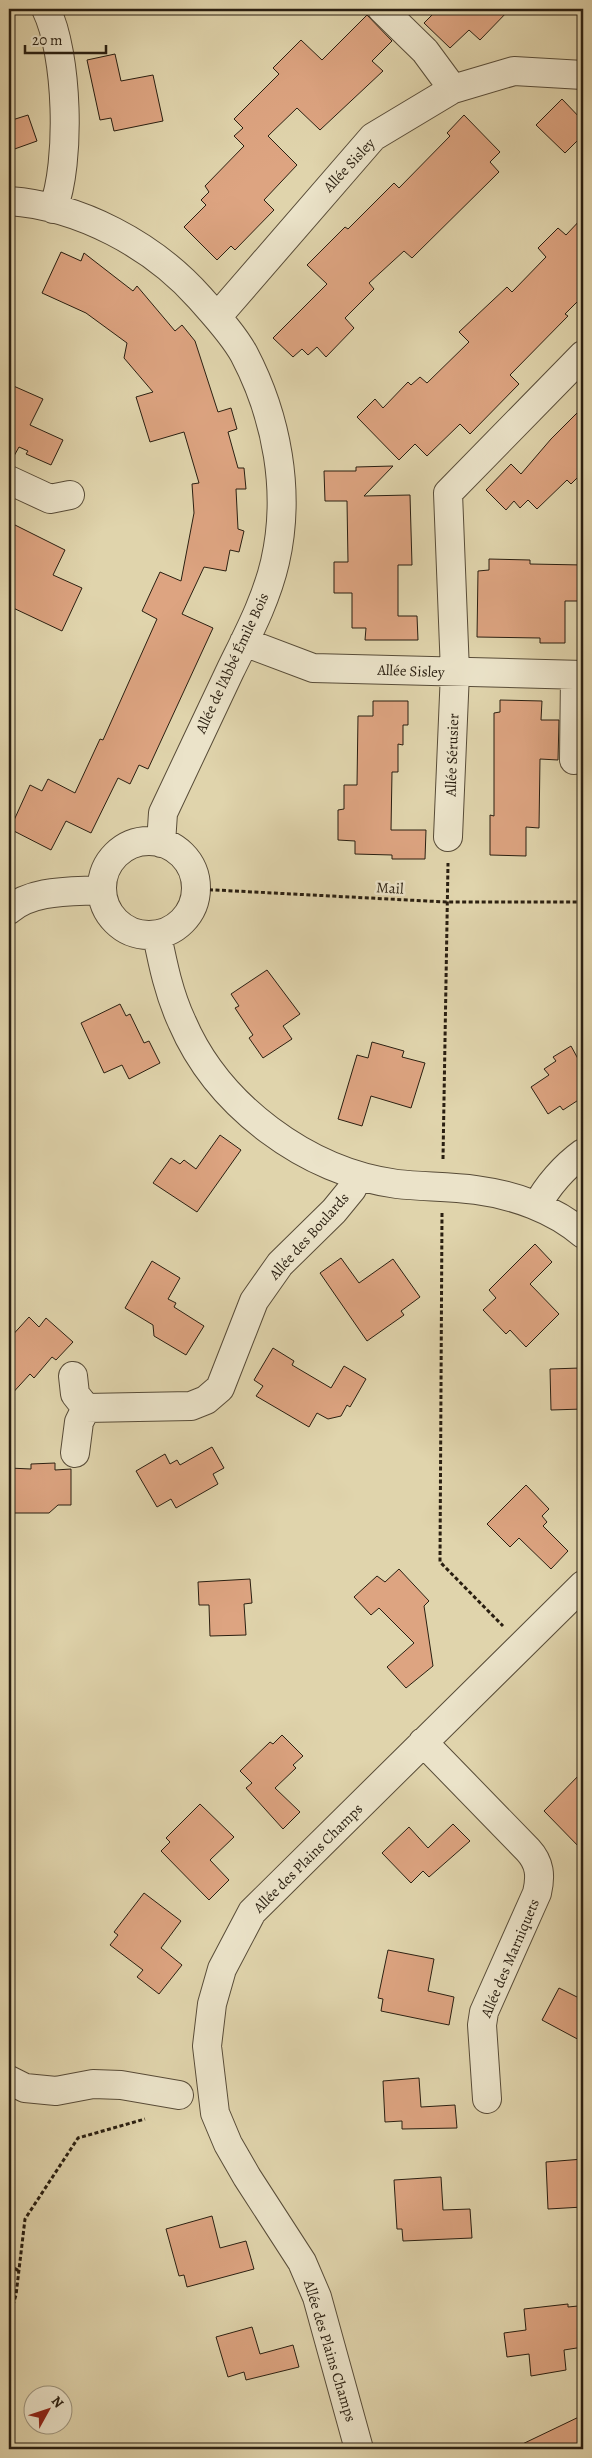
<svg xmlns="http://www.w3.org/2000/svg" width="592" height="2458" viewBox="0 0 592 2458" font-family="Alegreya,serif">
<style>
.building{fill:#dda481;stroke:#2a1f11}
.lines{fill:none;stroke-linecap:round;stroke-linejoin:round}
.minor-casing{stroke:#584c38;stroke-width:30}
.path{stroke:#2a1f11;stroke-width:3;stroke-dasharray:4 2.5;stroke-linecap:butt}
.minor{stroke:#ebe3c9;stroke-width:28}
.labels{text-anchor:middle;stroke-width:5;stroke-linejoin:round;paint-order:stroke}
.street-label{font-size:15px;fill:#2a1f11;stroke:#ebe3c9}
</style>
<rect width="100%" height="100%" fill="#e0d4ac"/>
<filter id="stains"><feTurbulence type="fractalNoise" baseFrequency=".004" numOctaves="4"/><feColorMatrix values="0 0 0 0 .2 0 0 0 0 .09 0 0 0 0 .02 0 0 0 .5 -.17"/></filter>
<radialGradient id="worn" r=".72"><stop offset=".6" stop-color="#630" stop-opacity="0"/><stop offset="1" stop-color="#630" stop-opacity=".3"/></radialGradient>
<path class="building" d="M438,9H510L480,40L469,30L450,48L424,23Z
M367,15L392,41L372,61L383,71L320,130L297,108L268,136L297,165L264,200L274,210L235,250L231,246L217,260L184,227L206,205L201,200L209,192L205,186L244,146L234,136L243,128L234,119L279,74L273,68L301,40L322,60Z
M115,54L121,81L153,75L163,121L114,131L111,118L100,120L87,60Z
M562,99L583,121V135L565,153L536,125Z
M28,115L37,141L9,151V121Z
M464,115L500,152L490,162L499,172L412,258L404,251L369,283L374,289L345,318L354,328L326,357L317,347L308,355L302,349L293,357L273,338L327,284L307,265L345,227L348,229L394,183L399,188L450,136L447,133Z
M583,217V296L565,314L568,316L510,375L519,384L470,434L460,424L427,456L415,444L399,460L357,417L375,399L383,408L408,382L411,385L420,377L427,383L469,342L459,332L507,287L512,292L546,257L538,248L558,228L566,235Z
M61,252L81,261L84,253L133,291L137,286L175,331L182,325L195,341L218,412L231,408L237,429L228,432L238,468H244L246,489H236L238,529L244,531L239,552L230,550L226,571L204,567L182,614L213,628L148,769L139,765L130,784L118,778L91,833L66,821L51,850L10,829L30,785L42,791L48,779L75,793L100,739L103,740L157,619L142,611L160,572L181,581L194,513L192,484L199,483L184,432L150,442L136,397L153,392L124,358L127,343L86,313L42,293Z
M9,384L43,399L30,425L63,440L51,465L26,454L28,451L19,447L9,465Z
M583,407V472L571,484L567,480L537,509L528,500L520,508L514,501L506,510L486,490L511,464L521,474L551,439Z
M393,466L364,496L410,495L412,565H398V616H417L418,640H365L366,628H352V593H334V562H348L347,501H325L324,471H356V467Z
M9,522L65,550L53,575L82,588L62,631L9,606Z
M489,559L530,560V564L583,565V596H581V601H565V643H540V638L477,637L478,571L489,570Z
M500,700L542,701L541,720H559L558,760L540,759L539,828L526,827V856L490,855V815L494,816V713L500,712Z
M373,701H408V725H403V745L398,744V772H392L391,830H426L425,859H392V855L355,854V841L338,840V810L344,809V785H357L358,716H373Z
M267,970L300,1014L283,1026L292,1039L263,1058L249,1038L253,1035L235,1008L239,1006L231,994Z
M120,1004L126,1016L130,1014L144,1043L149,1041L160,1063L129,1079L122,1065L104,1073L81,1023Z
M372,1042L404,1051L402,1057L425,1063L411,1108L371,1096L362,1126L338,1119L357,1055L368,1058Z
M571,1046L583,1068V1097L563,1110L560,1106L548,1114L531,1087L549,1075L544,1069L556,1061L553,1057Z
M220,1135L241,1150L197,1212L153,1183L171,1158L180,1164L184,1160L196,1169Z
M535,1244L552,1262L530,1284L559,1314L526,1347L510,1330L506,1334L483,1310L496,1298L489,1290Z
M341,1258L359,1283L393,1259L420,1297L401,1311L404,1315L367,1341L320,1273Z
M152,1261L180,1278L168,1299L176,1303L174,1307L204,1326L186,1355L154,1336L153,1325L125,1308Z
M29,1317L39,1327L46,1318L73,1342L56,1360L52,1357L34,1378L30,1374L9,1397V1339Z
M273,1348L294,1361L292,1365L331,1388L344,1366L366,1379L350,1407L347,1405L341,1416L328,1419L317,1413L309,1427L256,1396L263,1386L254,1380Z
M580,1368V1379H583V1409L551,1410L550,1369Z
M212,1447L224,1468L213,1474L218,1484L176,1508L171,1499L157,1507L136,1471L165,1454L170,1464L177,1460L180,1465Z
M55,1463V1470L71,1469V1505H58L49,1513H9V1468L31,1469V1464Z
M526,1485L549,1509L542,1516L547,1522L543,1526L568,1551L551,1569L519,1538L510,1547L487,1524Z
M399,1569L429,1601L424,1606L433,1666L406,1688L387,1667L414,1643L379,1608L371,1615L354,1597L377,1576L385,1582Z
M250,1579L252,1603L244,1604L246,1635L210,1636L209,1605H199L198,1582Z
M282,1735L303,1756L293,1765L296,1768L275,1788L300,1812L283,1829L246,1788L252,1783L240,1771L270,1742L273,1744Z
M583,1771V1851L544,1811Z
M200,1804L234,1837L210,1860L229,1880L209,1900L161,1851L170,1842L166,1838Z
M453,1824L470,1841L429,1877L423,1871L411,1883L382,1853L409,1827L428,1848Z
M144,1893L181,1921L161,1948L182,1965L159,1994L137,1977L143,1970L110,1945L118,1935L114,1932Z
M388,1950L434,1959L428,1991L454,1997L449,2025L381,2011L383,1999L378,1998Z
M559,1988L583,2000V2042L542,2020Z
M419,2078L421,2107L455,2105L457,2128L402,2129V2121L385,2122L383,2081Z
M583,2159V2207L548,2209L546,2162Z
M441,2177L443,2210L470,2209L472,2238L403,2241L402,2229H397L394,2180Z
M212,2216L220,2248L246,2241L254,2269L187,2287L184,2275L179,2276L166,2229Z
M568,2304V2307L578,2306L580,2324L583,2323V2347L564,2350L566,2370L531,2376L529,2354L507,2357L504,2333L526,2330L524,2309Z
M252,2327L260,2354L293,2345L299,2367L246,2380L244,2372L228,2377L216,2337Z
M583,2415V2449H512Z"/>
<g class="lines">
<g class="minor-casing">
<path id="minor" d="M46,9C68,54 71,162 53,209
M382,9L425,51L453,89
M9,201C80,206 153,245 200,298C215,315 233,334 244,354C277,417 291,492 275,562C266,601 247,636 230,671C208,718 185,766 163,813L161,843
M217,317L373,137L453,89L514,71L583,75
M9,480L50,499L70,495
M244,642L313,668L583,675
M574,760L575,676
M448,837L455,672L448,493L583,355
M102 888a47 47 0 1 1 94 0a47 47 0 1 1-94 0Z
M9,910C33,889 72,892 102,890
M157,935C163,965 169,994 182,1022C218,1106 307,1172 397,1184C423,1187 450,1186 476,1190C514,1195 554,1209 583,1234
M537,1206C547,1186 565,1166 583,1153
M73,1376L75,1394L86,1408L79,1422L75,1453
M86,1408L191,1406L206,1400L220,1388L254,1301L280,1264L334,1211L352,1189L358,1176
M423,1742L528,1850C540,1863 541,1876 537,1893L484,2012L482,2025L487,2099
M9,2080L25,2088L56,2091L93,2084L121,2085L179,2095
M359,2449L317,2297L302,2262L247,2177L228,2144L215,2113L207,2046L212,2004L222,1969L252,1912L583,1585"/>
</g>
<path class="path" d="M196,889L446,902H583
M443,1159L448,863
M442,1213L440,1562L503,1626
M9,2265L19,2271
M9,2318L16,2295L25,2219L78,2138L145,2119"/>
<use href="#minor" class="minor"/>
</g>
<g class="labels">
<g class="street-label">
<text transform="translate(349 165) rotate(-47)" y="5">Allée Sisley</text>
<text transform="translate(232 663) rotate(-65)" y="5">Allée de l'Abbé Émile Bois</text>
<text transform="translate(411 671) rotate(2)" y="5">Allée Sisley</text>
<text transform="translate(452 755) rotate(-88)" y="5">Allée Sérusier</text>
<text transform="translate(390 888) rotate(3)" y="5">Mail</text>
<text transform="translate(309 1236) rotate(-48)" y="5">Allée des Boulards</text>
<text transform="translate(308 1858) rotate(-45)" y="5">Allée des Plains Champs</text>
<text transform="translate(510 1958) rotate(-67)" y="5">Allée des Marniquets</text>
<text transform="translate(330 2351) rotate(73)" y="5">Allée des Plains Champs</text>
</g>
</g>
<rect width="592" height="2458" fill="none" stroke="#e0d4ac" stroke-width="30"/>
<rect x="10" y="10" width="572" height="2438" fill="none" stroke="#2a1f11" stroke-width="2.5"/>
<rect x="15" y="15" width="562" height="2428" fill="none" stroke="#2a1f11"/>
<g transform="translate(48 2410) rotate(50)"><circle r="24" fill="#ebe3c9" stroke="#9e957f"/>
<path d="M0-4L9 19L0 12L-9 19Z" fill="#8f2418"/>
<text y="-8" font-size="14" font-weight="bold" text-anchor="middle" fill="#2a1f11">N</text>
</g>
<path d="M25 45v8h81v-8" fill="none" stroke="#2a1f11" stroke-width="2.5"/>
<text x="32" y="45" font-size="15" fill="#2a1f11" stroke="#ebe3c9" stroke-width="4" paint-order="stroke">20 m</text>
<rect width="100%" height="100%" filter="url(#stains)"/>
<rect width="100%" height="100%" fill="url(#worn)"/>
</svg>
